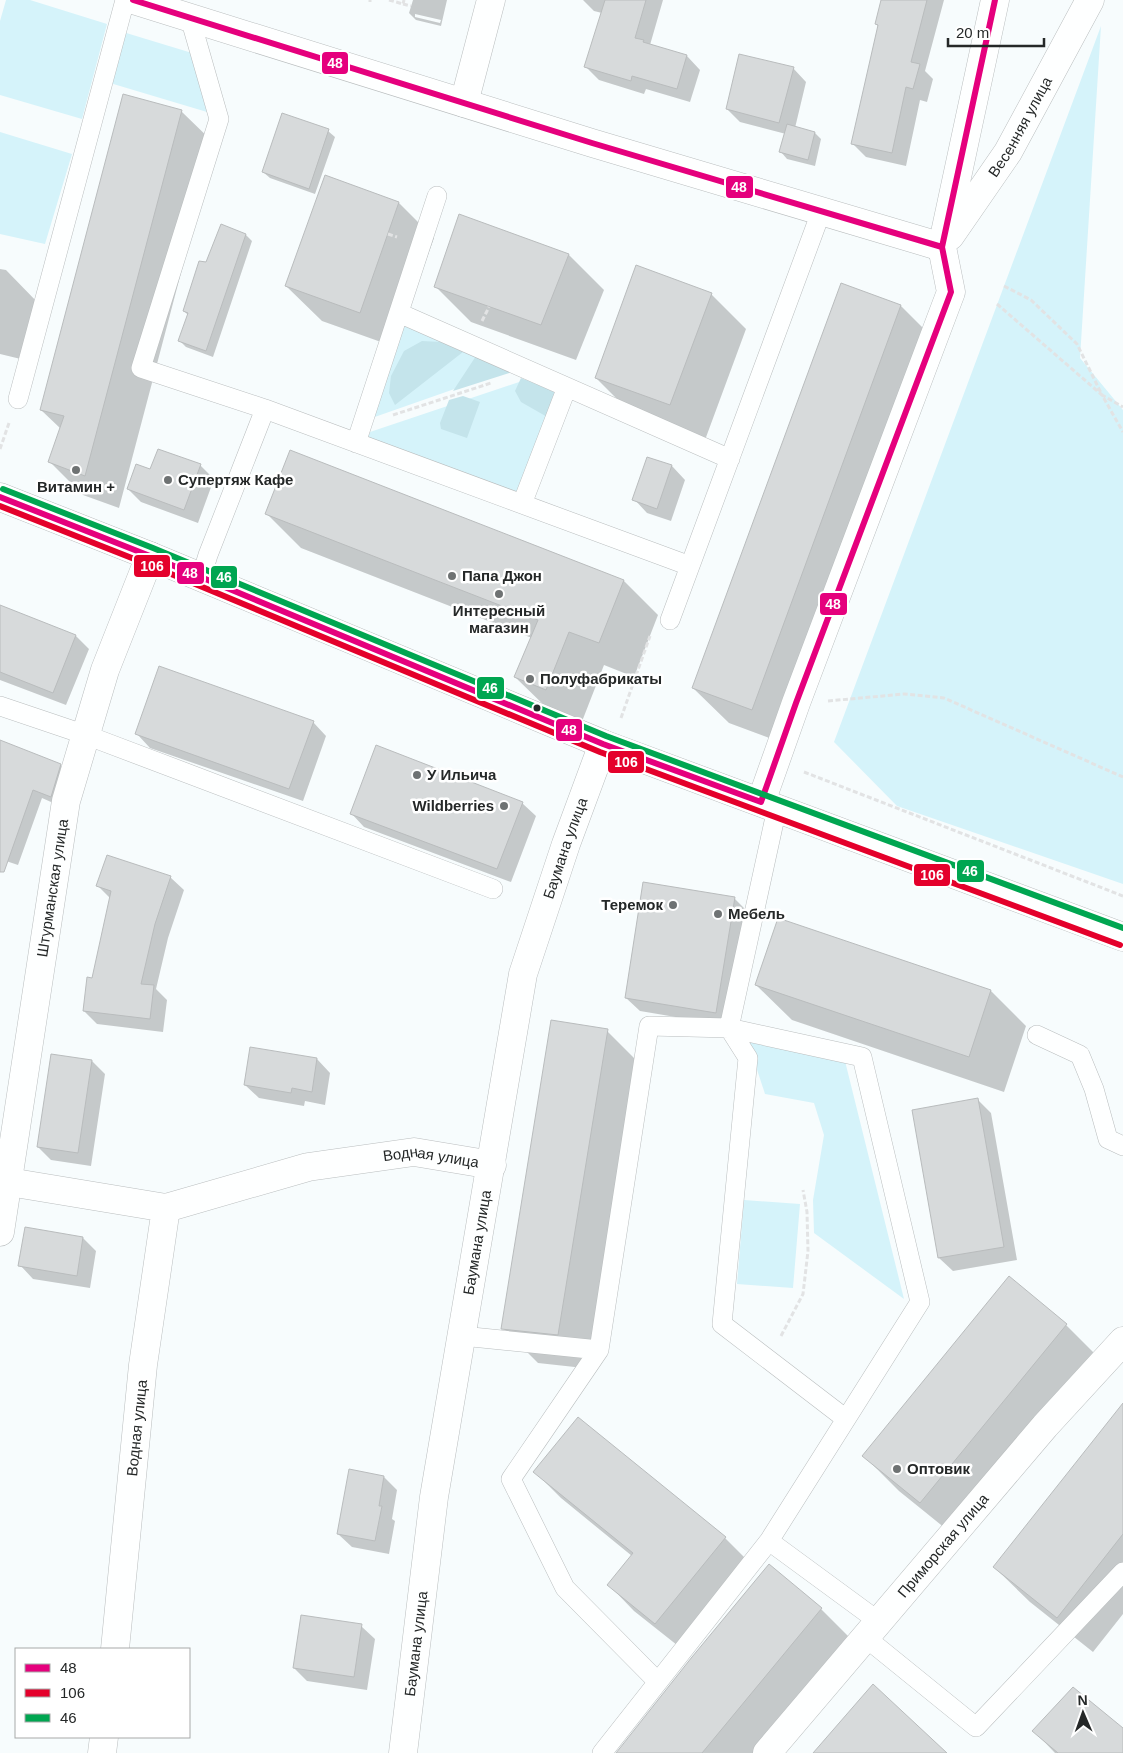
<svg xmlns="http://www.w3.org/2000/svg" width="1123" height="1753" viewBox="0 0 1123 1753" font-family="Helvetica,sans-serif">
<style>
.green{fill:#d5f3fa}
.forest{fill:#c4e4eb}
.shadow{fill:#0003;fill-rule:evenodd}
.building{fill:#d7dadb;stroke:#b9bcbd}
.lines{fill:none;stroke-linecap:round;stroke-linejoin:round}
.service-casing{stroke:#babebf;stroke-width:20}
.minor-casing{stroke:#babebf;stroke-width:29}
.primary-casing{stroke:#babebf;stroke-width:29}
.path{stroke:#e2e3e4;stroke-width:3;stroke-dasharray:5 2.5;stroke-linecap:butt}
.service{stroke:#feffff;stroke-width:19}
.minor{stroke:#feffff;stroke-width:28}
.primary{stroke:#feffff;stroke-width:28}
.bus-1-casing{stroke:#fff;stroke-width:10}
.bus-2-casing{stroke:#fff;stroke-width:10}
.bus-3-casing{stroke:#fff;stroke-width:10}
.bus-1{stroke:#e5007d;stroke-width:6}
.bus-2{stroke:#e4002b;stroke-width:6}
.bus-3{stroke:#00a651;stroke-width:6}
.poi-dot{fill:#6e7273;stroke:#fff;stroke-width:2}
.bus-dot{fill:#252828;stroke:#fff;stroke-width:2}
.labels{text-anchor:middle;stroke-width:5;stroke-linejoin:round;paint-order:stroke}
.street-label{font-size:15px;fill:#252828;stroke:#fff}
.poi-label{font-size:15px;font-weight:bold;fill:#252828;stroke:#fff;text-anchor:start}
.line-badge{stroke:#fff;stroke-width:2}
.badge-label{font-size:14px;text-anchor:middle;font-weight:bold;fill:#fff}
</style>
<rect width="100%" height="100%" fill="#f7fcfd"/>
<path class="green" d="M6,0H30L107,24L82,119L0,95V21Z
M1101,26L1080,358L1123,410V884L897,806L834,742Z
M123,32L192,53L207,112L110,83Z
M0,132L72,154L45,244L0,234Z
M401,318L514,368L369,419Z
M531,378L560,391L519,495L367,440L370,432Z
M747,1039L845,1061L904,1299L814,1233L813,1200L824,1135L814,1103L765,1094Z
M744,1200L800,1204L793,1288L737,1284Z"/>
<path class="forest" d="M422,341L441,342L463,352L395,405L389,393L391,376L404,351Z
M476,356L512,372L453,391Z
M521,378L559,394L549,418L521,402L515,391Z
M463,396L480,402L467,438L441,429L440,423L449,400Z"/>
<path class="shadow" d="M413,0H447L441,26L416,20L409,13ZM415,14L441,20L440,23L415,17Z
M583,0H663L650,45L687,56L700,70L690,102L646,89L644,94L599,80L585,66L602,13L594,11Z
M882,0H944L925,71L933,79L927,102L920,100L906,166L866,157L853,144L879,27L876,24Z
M793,68L806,82L795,128L815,133L821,139L815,166L787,159L781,152L786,134L740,122L727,109Z
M181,111L215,144L119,508L83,495L49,461L61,429L41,410Z
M328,131L335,137L315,194L270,178L263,172Z
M399,203L434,238L395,347L322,321L286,286Z
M246,235L252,241L213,357L186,347L179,340L188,315L184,311L207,263Z
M569,255L604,290L576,360L471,322L436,287Z
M0,269L6,270L41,306L29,361L0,354Z
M842,284L901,306L936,341L788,745L729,723L693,688Z
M711,294L746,329L705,440L631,413L596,378Z
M291,452L624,581L658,615L634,677L604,665L581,724L550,711L515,677L532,638L301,548L267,514Z
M648,458L672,466L685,480L671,521L647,513L634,499Z
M200,465L214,479L198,523L141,502L128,489L151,471Z
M0,607L76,636L89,649L66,705L0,680Z
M313,722L326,736L303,801L150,748L137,734Z
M0,742L60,765L69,775L60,806L42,798L18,865L0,859Z
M522,803L536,816L511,882L364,827L351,813Z
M170,877L184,890L168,938L156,989L167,1000L163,1032L97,1024L84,1011L93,979L111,899L98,886Z
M734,898L748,912L729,1026L640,1011L626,998Z
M779,920L991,991L1026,1026L1004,1092L792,1020L756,985Z
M607,1031L642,1066L593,1369L538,1363L503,1328Z
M317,1059L330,1073L325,1105L305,1101L304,1106L259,1098L245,1085Z
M92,1061L105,1074L91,1166L51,1160L38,1147Z
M977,1099L991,1113L1017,1260L953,1271L939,1258L913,1111Z
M83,1238L96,1251L90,1288L33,1279L20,1265Z
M1010,1278L1066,1325L1101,1360L956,1537L899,1491L864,1456Z
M1123,1405V1614L1093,1652L1030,1602L994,1567Z
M579,1419L725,1538L751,1564L682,1649L634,1611L609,1585L632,1556L561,1498L535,1472Z
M384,1477L397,1490L392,1519L395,1521L389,1554L352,1547L338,1534Z
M821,1609L856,1644L766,1753H618Z
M361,1626L375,1639L367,1690L307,1681L294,1668Z
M1123,1730V1753H1055L1034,1731Z"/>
<path class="building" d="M605,0H646L635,38L644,40L643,42L687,55L677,89L632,76L631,81L584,67Z
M881,0H927L911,62L920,64L913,89L906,87L892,153L851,144L878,25L875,24Z
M739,54L794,67L779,123L726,109Z
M123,94L182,110L85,476L48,462L64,416L40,410Z
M282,113L329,129L309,189L262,172Z
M787,124L815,132L808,160L779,152Z
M325,175L399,202L360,313L285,286Z
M459,214L569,254L541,325L434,287Z
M221,224L246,234L206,351L178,341L188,313L183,311L199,261L206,262Z
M636,265L712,293L670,405L595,378Z
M841,283L901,305L752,710L692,688Z
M158,449L201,464L184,510L127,489L136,464L150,469Z
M290,450L624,580L599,643L569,632L546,690L514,677L538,620L265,514Z
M647,457L672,465L657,509L632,500Z
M0,605L76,635L53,693L0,672Z
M159,666L314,721L289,789L135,734Z
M0,740L61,764L51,797L33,790L4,872H0Z
M376,745L523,802L497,869L350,814Z
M107,855L171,876L155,924L141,984L154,985L150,1019L83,1011L87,977L92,978L111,891L96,886Z
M643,882L735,897L716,1013L625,998Z
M778,918L991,990L969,1057L755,985Z
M551,1020L608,1029L558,1335L501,1329Z
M250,1047L317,1058L312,1092L292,1088L291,1093L244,1085Z
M51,1054L92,1060L78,1153L37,1147Z
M978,1098L1004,1247L938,1258L912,1110Z
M25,1227L83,1237L77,1276L18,1266Z
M1009,1276L1067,1324L920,1503L862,1456Z
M1123,1403V1534L1057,1618L993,1567Z
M578,1417L726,1537L655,1624L607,1585L633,1553L533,1472Z
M349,1469L384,1476L379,1506H382L375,1541L337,1534Z
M769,1564L822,1608L702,1753H616L692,1657Z
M301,1615L362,1624L354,1677L293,1668Z
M873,1684L947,1753H813Z
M1073,1687L1123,1728V1753H1058L1032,1731Z"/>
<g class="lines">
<g class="service-casing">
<path id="service" d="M190,18L219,119L141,368L265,409
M399,313L730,459
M18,399L125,0
M356,443L437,196
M522,504L567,387
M201,578L208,555L265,409L690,566
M670,620L821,212
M0,706L86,735L493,889
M729,1028L862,1057L920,1302L769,1541
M729,1028L748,1058L722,1324L846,1419
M1037,1035L1080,1055L1094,1089L1108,1139L1123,1146
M462,1336L599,1350L511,1479L565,1588L658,1682
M599,1350L649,1026L729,1028L777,808
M865,1637L976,1727L1123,1572
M602,1753L769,1541L878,1621"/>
</g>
<g class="minor-casing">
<g id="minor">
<path d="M133,0L592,143L942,247"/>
<path d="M464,103L491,0"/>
<path id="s1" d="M950,236L1008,152L1090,0"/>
<path d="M761,802L796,703L951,292L942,247L995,0"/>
<path d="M9,1182L166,1208L143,1365L115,1649"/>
<path id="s2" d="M166,1208L308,1167L414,1152L492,1165"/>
<path id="s3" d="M0,1232L66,801L105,670L150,556"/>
<path d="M102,1753L104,1737"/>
<path id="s4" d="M403,1753L434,1497L523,974L566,844L603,744"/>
<path id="s5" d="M767,1753L1045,1426L1123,1341"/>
</g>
</g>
<g class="primary-casing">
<path id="primary" d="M0,497L150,556L603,744L1123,937"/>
</g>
<path class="path" d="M389,0L403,4L404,0
M370,2V0
M403,4L411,6
M388,234L397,237
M1004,286L1031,300L1077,344L1102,395L1123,407
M997,304L1102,395L1123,432
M482,321L489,307
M393,415L491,383
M0,449L9,423
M828,701L904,694L944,698L1123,777
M621,718L650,636
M804,772L1123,896
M781,1336L803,1294L808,1251L807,1212L803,1190"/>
<use href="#service" class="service"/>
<use href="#minor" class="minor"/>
<use href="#primary" class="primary"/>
<g class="bus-1-casing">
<path id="bus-1" d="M133,0L592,143L942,247
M0,497L150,556L603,744L761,802
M761,802L796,703L951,292L942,247L995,0"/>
</g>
<g class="bus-2-casing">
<path id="bus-2" d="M0,506L147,564L600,752L1120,945"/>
</g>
<g class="bus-3-casing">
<path id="bus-3" d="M3,489L153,548L606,736L1123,928"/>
</g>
<use href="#bus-1" class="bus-1"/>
<use href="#bus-2" class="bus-2"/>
<use href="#bus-3" class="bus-3"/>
</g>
<g class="poi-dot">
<circle cx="76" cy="470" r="5"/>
<circle cx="168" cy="480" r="5"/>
<circle cx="452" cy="576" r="5"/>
<circle cx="499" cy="594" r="5"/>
<circle cx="530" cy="679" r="5"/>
<circle cx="417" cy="775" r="5"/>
<circle cx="504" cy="806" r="5"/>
<circle cx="673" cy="905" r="5"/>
<circle cx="718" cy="914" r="5"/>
<circle cx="897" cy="1469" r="5"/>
</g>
<circle class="bus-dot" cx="537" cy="708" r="4.5"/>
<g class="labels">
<g class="street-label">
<text dy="5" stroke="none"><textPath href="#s1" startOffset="130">Весенняя улица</textPath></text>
<text dy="5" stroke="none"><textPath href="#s4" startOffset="921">Баумана улица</textPath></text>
<text dy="5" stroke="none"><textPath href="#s3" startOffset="348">Штурманская улица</textPath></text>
<text dy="5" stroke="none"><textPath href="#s2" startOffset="272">Водная улица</textPath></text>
<text dy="5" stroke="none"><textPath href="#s4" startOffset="516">Баумана улица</textPath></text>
<text transform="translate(137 1428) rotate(-84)" y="5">Водная улица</text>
<text dy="5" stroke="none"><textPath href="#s5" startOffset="272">Приморская улица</textPath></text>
<text dy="5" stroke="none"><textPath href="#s4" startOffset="110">Баумана улица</textPath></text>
</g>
<g class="poi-label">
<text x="178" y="485">Супертяж Кафе</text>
<text x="76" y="492" text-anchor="middle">Витамин +</text>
<text x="462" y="581">Папа Джон</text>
<text x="499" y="616" text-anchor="middle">Интересный<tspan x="499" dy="17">магазин</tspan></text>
<text x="540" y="684">Полуфабрикаты</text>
<text x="427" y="780">У Ильича</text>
<text x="494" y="811" text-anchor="end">Wildberries</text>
<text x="663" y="910" text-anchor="end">Теремок</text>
<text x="728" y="919">Мебель</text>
<text x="907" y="1474">Оптовик</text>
</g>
</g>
<g class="line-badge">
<rect x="321" y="51" width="28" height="24" rx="5" fill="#e5007d"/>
<rect x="725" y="175" width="29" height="24" rx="5" fill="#e5007d"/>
<rect x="133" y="554" width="38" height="24" rx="5" fill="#e4002b"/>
<rect x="176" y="561" width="29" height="24" rx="5" fill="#e5007d"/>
<rect x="210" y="565" width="28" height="24" rx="5" fill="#00a651"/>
<rect x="819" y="592" width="29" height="24" rx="5" fill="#e5007d"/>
<rect x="476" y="676" width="29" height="24" rx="5" fill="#00a651"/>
<rect x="555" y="718" width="28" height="24" rx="5" fill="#e5007d"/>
<rect x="607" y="750" width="38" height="24" rx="5" fill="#e4002b"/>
<rect x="956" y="859" width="29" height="24" rx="5" fill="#00a651"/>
<rect x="913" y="863" width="38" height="24" rx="5" fill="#e4002b"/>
</g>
<g class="badge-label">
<text x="335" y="68">48</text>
<text x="739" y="192">48</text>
<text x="152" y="571">106</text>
<text x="190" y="578">48</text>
<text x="224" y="582">46</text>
<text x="833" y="609">48</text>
<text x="490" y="693">46</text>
<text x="569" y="735">48</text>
<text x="626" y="767">106</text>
<text x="970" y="876">46</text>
<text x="932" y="880">106</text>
</g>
<rect x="15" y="1648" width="175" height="90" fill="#ffffff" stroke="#a8a9a9"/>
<rect x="25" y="1664" width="25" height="8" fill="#e5007d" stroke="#a8a9a9"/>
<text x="60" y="1673" font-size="15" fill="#252828">48</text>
<rect x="25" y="1689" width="25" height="8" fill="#e4002b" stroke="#a8a9a9"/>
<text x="60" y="1698" font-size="15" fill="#252828">106</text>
<rect x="25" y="1714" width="25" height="8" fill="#00a651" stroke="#a8a9a9"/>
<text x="60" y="1723" font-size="15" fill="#252828">46</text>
<g transform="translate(1083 1713) rotate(358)" stroke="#ffffff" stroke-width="4" paint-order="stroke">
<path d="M0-4L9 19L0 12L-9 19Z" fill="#252828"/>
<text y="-8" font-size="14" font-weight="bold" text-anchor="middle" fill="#252828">N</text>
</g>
<path d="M948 38v8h96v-8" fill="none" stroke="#252828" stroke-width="2.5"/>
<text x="956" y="38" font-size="15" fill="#252828" stroke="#ffffff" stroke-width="4" paint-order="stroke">20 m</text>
</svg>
